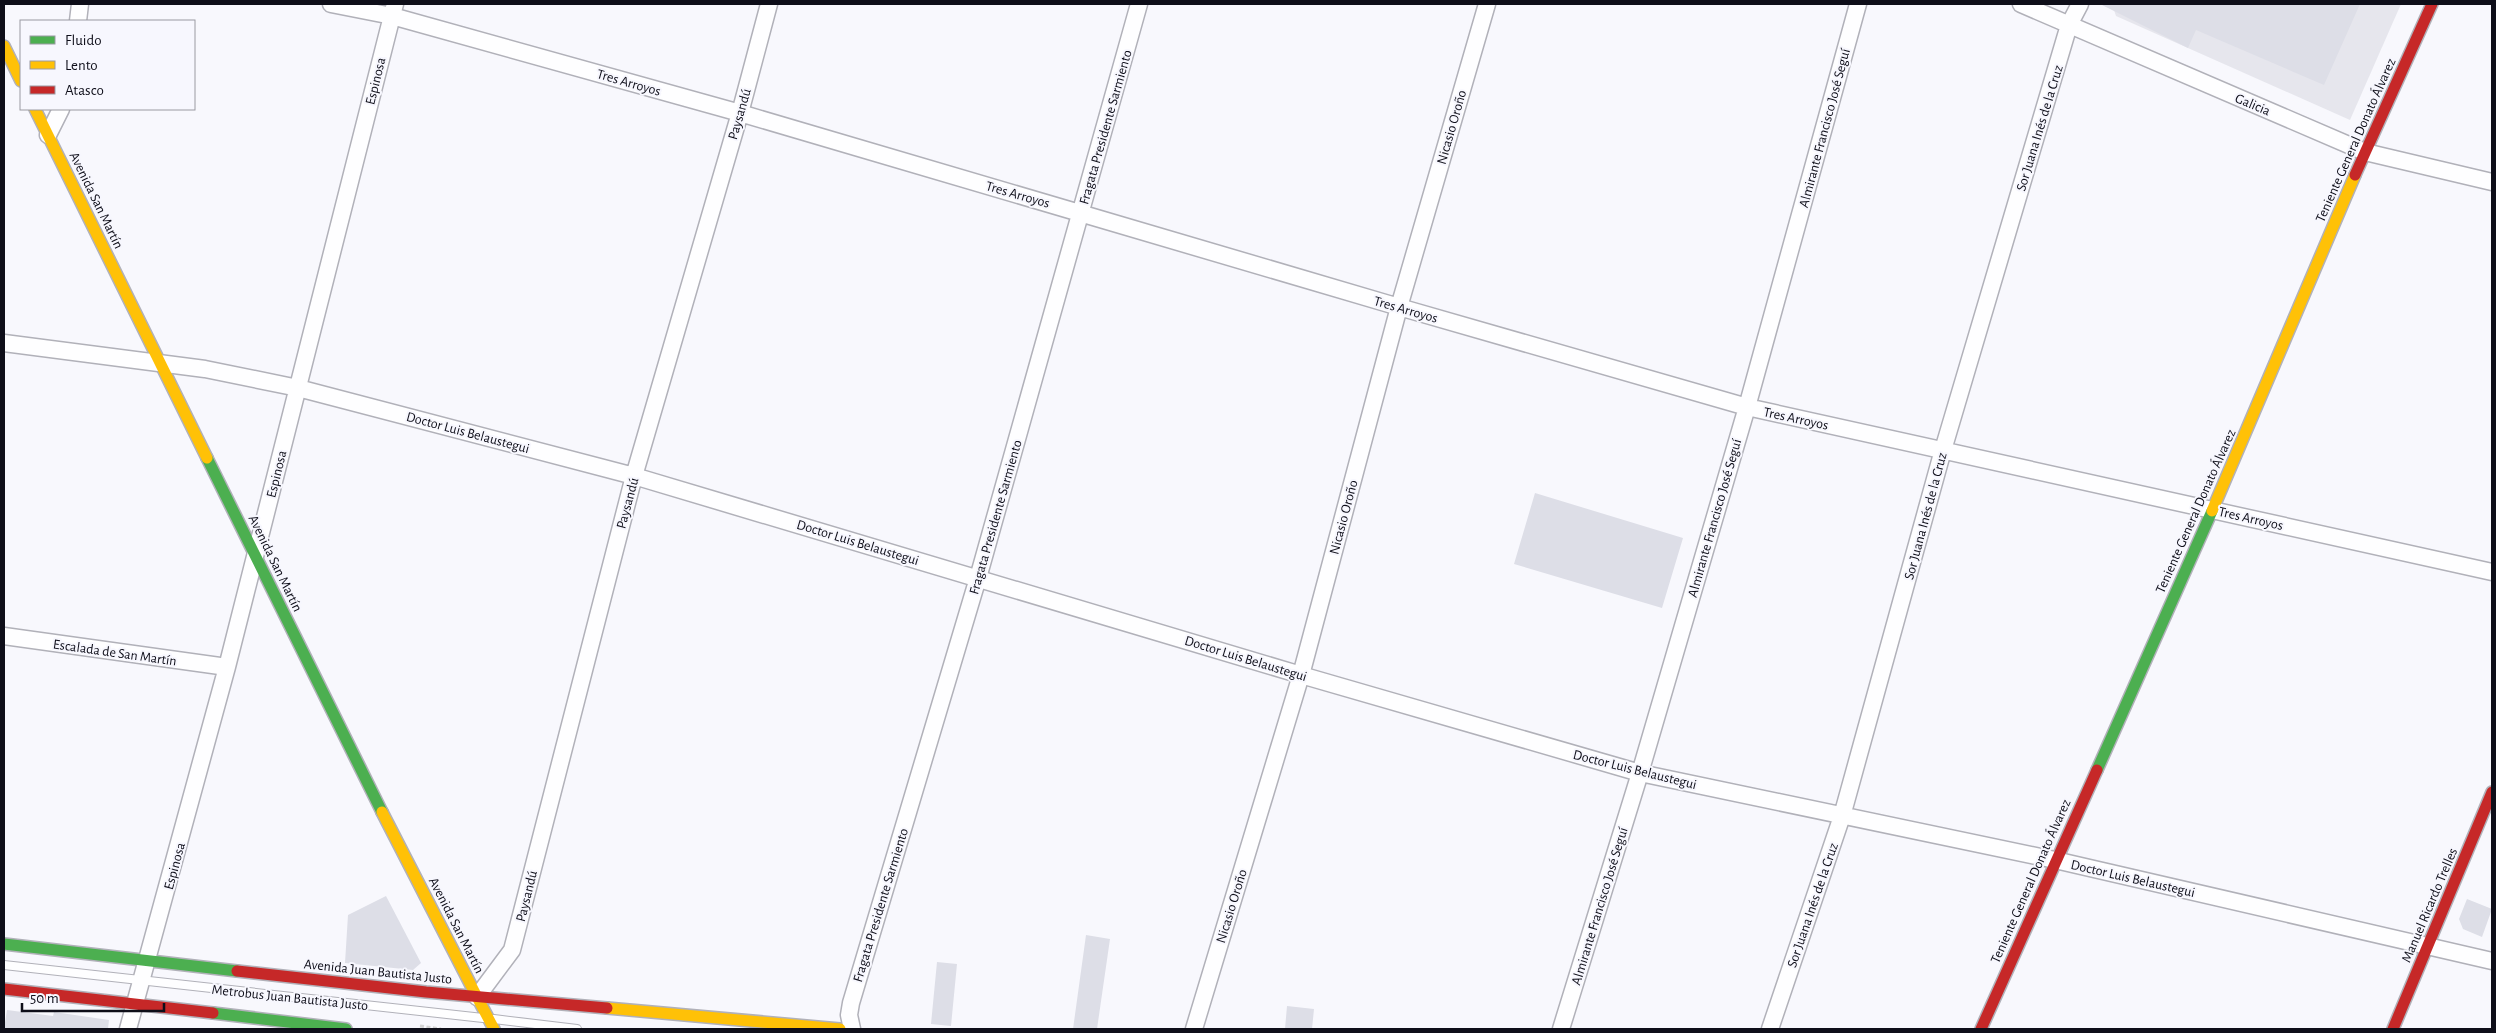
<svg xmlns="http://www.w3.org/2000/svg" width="2496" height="1033" viewBox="0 0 2496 1033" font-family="'Alegreya Sans',sans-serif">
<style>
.built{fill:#e6e6ed}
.building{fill:#dddee7}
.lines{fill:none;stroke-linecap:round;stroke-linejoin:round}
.lane-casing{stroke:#b1b1b9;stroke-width:10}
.street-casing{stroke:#b1b1b9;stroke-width:19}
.fast-casing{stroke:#b1b1b9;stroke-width:14}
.slow-casing{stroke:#b1b1b9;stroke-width:14}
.jam-casing{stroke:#b1b1b9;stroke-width:14}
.path{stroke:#d3d3d4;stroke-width:3;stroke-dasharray:4 2.5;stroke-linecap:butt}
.lane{stroke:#fefeff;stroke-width:8}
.street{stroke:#fefeff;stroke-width:16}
.fast{stroke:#4caf50;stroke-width:11}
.slow{stroke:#ffc107;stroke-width:11}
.jam{stroke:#c62828;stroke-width:11}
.labels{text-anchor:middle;stroke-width:4;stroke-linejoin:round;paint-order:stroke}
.street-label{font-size:14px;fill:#0e0e19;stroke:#f7f7fe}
</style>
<rect width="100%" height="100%" fill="#f8f8fd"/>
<path class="built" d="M2112,4H2401L2350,120L2116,16Z"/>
<path class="building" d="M2100,4H2360L2324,85L2196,30L2188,48Z
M1535,493L1683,538L1662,608L1514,564Z
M386,896L421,963L413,970L345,963L348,915Z
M2467,899L2492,909L2482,937L2463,929L2459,919Z
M1086,935L1110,939L1097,1029H1073Z
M937,962L957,964L951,1026L931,1024Z
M1287,1006L1314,1009L1312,1029H1285Z
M7,1010L53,1016L54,1012L109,1020L108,1029H4Z"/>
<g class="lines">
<g class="lane-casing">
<path id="lane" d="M4,965L483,1018
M494,1019L577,1029"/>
</g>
<g class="street-casing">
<path id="street" d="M331,4L392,16L740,113L1399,307L1747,407L2492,572
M2021,4L2365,152L2492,182
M78,21L80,4
M48,135L61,109
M4,343L205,369L298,388L634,476L1301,675L1640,773L2055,860L2492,961
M4,636L227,667
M477,997L512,950L634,476L740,113L769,4
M128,1029L227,667L395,4
M852,1029L849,1015L851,1003L978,578L1139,4
M1194,1029L1301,675L1399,307L1487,4
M1561,1029L1640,773L1747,407L1858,4
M1770,1029L1842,816L1943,450L2069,25L2080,4"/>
</g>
<g class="fast-casing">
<path id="fast" d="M207,458L382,812
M2097,770L2212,511
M4,944L237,971
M213,1013L346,1029"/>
</g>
<g class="slow-casing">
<path id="slow" d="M4,46L21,81
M35,109L207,458
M2212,511L2355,175
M382,812L477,997
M477,997L494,1029
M607,1008L840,1029"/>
</g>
<g class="jam-casing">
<path id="jam" d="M2355,175L2432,4
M237,971L426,992L607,1008
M4,989L213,1013
M1981,1029L2097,770
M2393,1029L2492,792"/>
</g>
<path class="path" d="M420,1026L441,1029"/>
<use href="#lane" class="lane"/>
<use href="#street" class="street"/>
<use href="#fast" class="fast"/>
<use href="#slow" class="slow"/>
<use href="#jam" class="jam"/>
</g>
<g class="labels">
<g class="street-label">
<text transform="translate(375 81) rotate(-76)" y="5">Espinosa</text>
<text transform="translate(629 82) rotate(16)" y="5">Tres Arroyos</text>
<text transform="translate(2253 104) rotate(23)" y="5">Galicia</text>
<text transform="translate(739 114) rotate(-74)" y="5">Paysandú</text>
<text transform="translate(1105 127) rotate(-74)" y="5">Fragata Presidente Sarmiento</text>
<text transform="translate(1451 127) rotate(-74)" y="5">Nicasio Oroño</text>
<text transform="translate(1824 128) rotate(-75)" y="5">Almirante Francisco José Seguí</text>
<text transform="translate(2039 128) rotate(-73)" y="5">Sor Juana Inés de la Cruz</text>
<text transform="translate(2355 140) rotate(-66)" y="5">Teniente General Donato Álvarez</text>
<text transform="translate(1018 194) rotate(16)" y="5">Tres Arroyos</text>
<text transform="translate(97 200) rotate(64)" y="5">Avenida San Martín</text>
<text transform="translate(1406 309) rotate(16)" y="5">Tres Arroyos</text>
<text transform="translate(1796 418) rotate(12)" y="5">Tres Arroyos</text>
<text transform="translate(468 432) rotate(15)" y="5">Doctor Luis Belaustegui</text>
<text transform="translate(276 474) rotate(-76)" y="5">Espinosa</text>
<text transform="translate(627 503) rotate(-75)" y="5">Paysandú</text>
<text transform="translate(2195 511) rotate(-66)" y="5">Teniente General Donato Álvarez</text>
<text transform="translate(1925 516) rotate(-75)" y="5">Sor Juana Inés de la Cruz</text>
<text transform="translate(995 517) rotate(-74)" y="5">Fragata Presidente Sarmiento</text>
<text transform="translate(1343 517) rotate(-75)" y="5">Nicasio Oroño</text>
<text transform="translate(1714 518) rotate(-74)" y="5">Almirante Francisco José Seguí</text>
<text transform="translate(2251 518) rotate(13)" y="5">Tres Arroyos</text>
<text transform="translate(858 542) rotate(17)" y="5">Doctor Luis Belaustegui</text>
<text transform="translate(276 563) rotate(64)" y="5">Avenida San Martín</text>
<text transform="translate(115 652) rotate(8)" y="5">Escalada de San Martín</text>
<text transform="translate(1246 658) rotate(17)" y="5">Doctor Luis Belaustegui</text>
<text transform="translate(1635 769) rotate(14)" y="5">Doctor Luis Belaustegui</text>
<text transform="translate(174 866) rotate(-75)" y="5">Espinosa</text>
<text transform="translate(2133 878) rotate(13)" y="5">Doctor Luis Belaustegui</text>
<text transform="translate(2030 881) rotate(-66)" y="5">Teniente General Donato Álvarez</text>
<text transform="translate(526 896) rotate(-76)" y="5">Paysandú</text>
<text transform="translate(880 905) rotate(-73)" y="5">Fragata Presidente Sarmiento</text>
<text transform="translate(1812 905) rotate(-71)" y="5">Sor Juana Inés de la Cruz</text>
<text transform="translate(2429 905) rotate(-67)" y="5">Manuel Ricardo Trelles</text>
<text transform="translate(1231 906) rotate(-73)" y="5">Nicasio Oroño</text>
<text transform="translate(1599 906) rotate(-73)" y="5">Almirante Francisco José Seguí</text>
<text transform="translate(457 925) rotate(63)" y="5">Avenida San Martín</text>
<text transform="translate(378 971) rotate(6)" y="5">Avenida Juan Bautista Justo</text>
<text transform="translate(290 997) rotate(6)" y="5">Metrobus Juan Bautista Justo</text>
</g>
</g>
<rect width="2496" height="1033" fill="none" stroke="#0e0e19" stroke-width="10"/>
<rect x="20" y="20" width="175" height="90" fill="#f7f7fe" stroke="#9a9aa2"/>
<rect x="30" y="36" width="25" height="8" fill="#4caf50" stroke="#9a9aa2"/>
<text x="65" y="45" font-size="15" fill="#0e0e19">Fluido</text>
<rect x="30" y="61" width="25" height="8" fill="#ffc107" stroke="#9a9aa2"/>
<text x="65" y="70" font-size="15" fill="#0e0e19">Lento</text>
<rect x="30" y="86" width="25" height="8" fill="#c62828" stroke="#9a9aa2"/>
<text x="65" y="95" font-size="15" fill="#0e0e19">Atasco</text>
<path d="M22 1003v8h142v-8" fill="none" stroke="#0e0e19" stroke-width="2.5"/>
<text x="30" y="1003" font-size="15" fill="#0e0e19" stroke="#f7f7fe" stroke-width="4" paint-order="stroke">50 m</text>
</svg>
